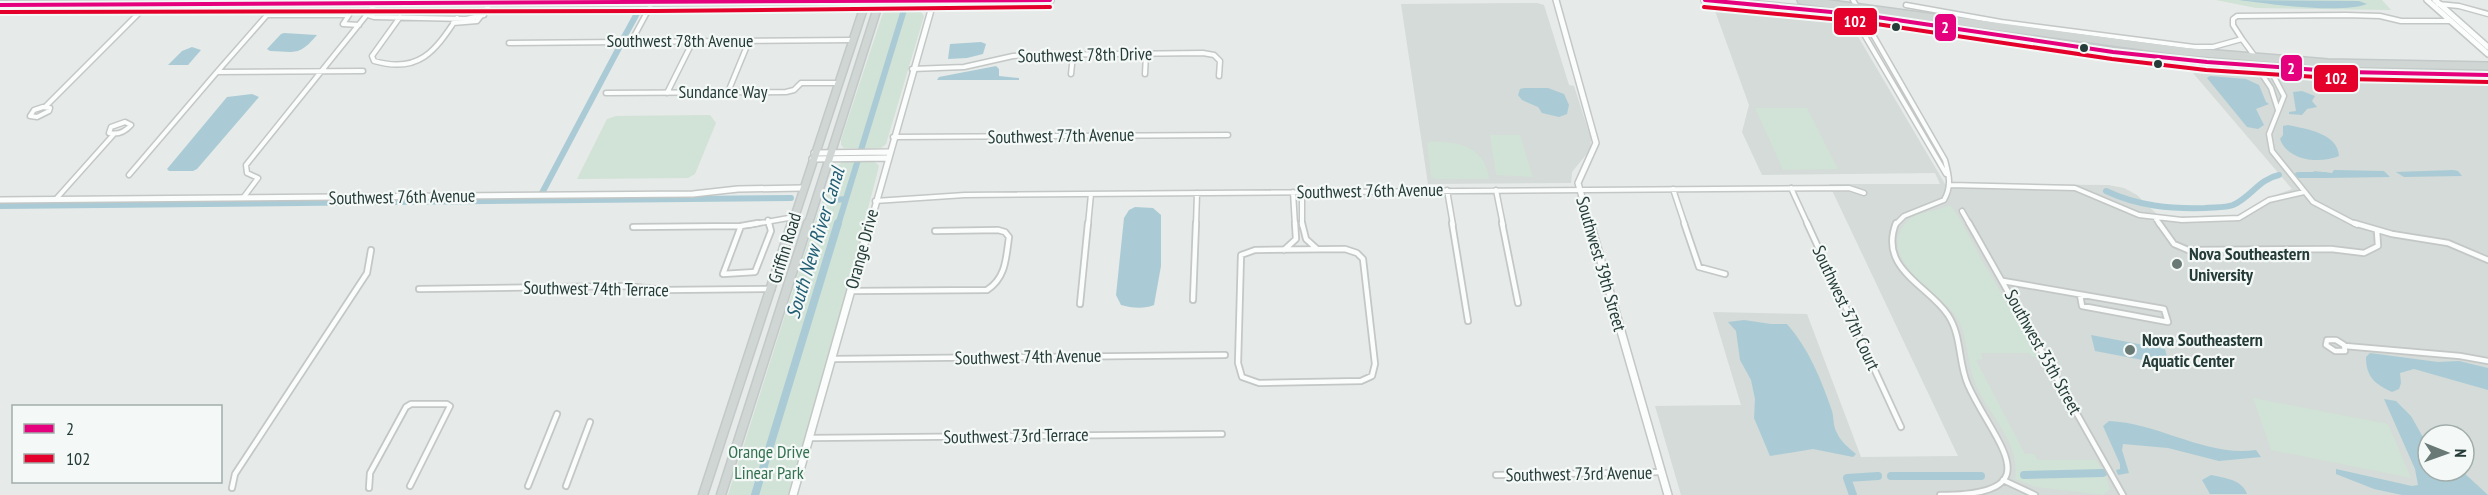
<svg xmlns="http://www.w3.org/2000/svg" width="2488" height="495" viewBox="0 0 2488 495" font-family="'PT Sans Narrow',sans-serif">
<style>
.built{fill:#d4dbd8;fill-rule:evenodd}
.green{fill:#d1e2d7}
.water{fill:#aacbd5}
.lines{fill:none;stroke-linecap:round;stroke-linejoin:round}
.canal-far1{stroke:#aacbd5;stroke-width:6}
.canal{stroke:#aacbd5;stroke-width:8}
.minor-far1-casing{stroke:#c3c7c5;stroke-width:7}
.minor-casing{stroke:#c3c7c5;stroke-width:8}
.tertiary-far1-casing{stroke:#c3c7c5;stroke-width:8}
.tertiary-casing{stroke:#c3c7c5;stroke-width:10}
.primary-far1-casing{stroke:#c2c9c8;stroke-width:10}
.primary-casing{stroke:#c2c9c8;stroke-width:11}
.minor-far1{stroke:#fbfcfc;stroke-width:4}
.minor{stroke:#fbfcfc;stroke-width:4.5}
.tertiary-far1{stroke:#fbfcfc;stroke-width:5}
.tertiary{stroke:#fbfcfc;stroke-width:7}
.primary-far1{stroke:#cfd6d4;stroke-width:7}
.primary{stroke:#cfd6d4;stroke-width:8}
.bus-1-casing{stroke:#f4f9f7;stroke-width:8}
.bus-2-casing{stroke:#f4f9f7;stroke-width:8}
.bus-1{stroke:#e5007d;stroke-width:4}
.bus-2{stroke:#e4002b;stroke-width:4}
.bus-dot{fill:#253c38;stroke:#f4f9f7;stroke-width:2}
.poi-dot{fill:#697976;stroke:#f4f9f7;stroke-width:2}
.labels{text-anchor:middle;stroke-width:4.5;stroke-linejoin:round;paint-order:stroke}
.street-label{font-size:18px;fill:#253c38;stroke:#f4f9f7}
.poi-label{font-size:18px;font-weight:bold;fill:#253c38;stroke:#f4f9f7;text-anchor:start}
.park-label{font-size:18px;fill:#327050;stroke:#f4f9f7}
.water-label{font-size:20px;font-style:italic;fill:#235f74;stroke:#f4f9f7}
.line-badge{stroke:#f4f9f7;stroke-width:2}
.badge-label{font-size:16px;text-anchor:middle;font-weight:bold;fill:#fff}
</style>
<rect width="100%" height="100%" fill="#e6eae8"/>
<path class="built" d="M1537,3L1544,5L1569,85L1574,86L1591,139L1590,150L1572,172L1571,183L1428,184L1401,4Z
M1714,8L1850,23L1945,184L2108,185L2124,188L2137,195L2160,217L2241,215L2270,197L2292,189L2193,73L2346,82L2488,83V495H1681L1655,406L1741,405L1713,312L1807,314L1861,457L1958,456L1829,184H1940L1935,173L1762,175L1742,132L1749,105ZM2428,435H2464V471H2428Z"/>
<path class="green" d="M2216,0H2382L2391,10L2256,8Z
M899,8L919,9L924,16L886,144L881,148H844L841,145V140L883,13Z
M1755,108H1807L1838,169L1783,170Z
M710,115L716,123L695,174L688,178L577,179L607,119L616,116Z
M1490,135H1520L1533,177L1496,175Z
M1427,142C1456,141 1485,145 1489,179H1435L1431,177Z
M874,161L879,166L878,170L837,328L788,495H728L812,230L834,169L842,162Z
M1950,205L1960,219L1980,257L2039,357H2032L2029,353H1981L1983,359L1976,360L2025,454H2034L2038,460H2096L2106,476L2110,489L2103,495L2036,487L2015,479C2021,442 1988,415 1975,383C1967,364 1968,339 1959,321C1945,295 1877,262 1904,225C1914,210 1935,213 1950,205Z
M2253,398L2388,424L2411,478L2271,450Z"/>
<path class="water" d="M2239,0L2359,1L2367,4C2342,14 2268,4 2239,0Z
M281,34L284,33L317,35C299,56 296,52 270,51L267,49Z
M981,42L986,44L983,54L967,58L948,59L950,44Z
M192,47L201,50L188,65H168L182,51Z
M996,66L999,69V76L1019,78V80H937L939,77Z
M2210,76L2246,79L2259,85L2266,102L2269,104L2256,109L2264,125L2258,129L2247,127L2207,78Z
M1524,88H1548L1564,94L1569,105L1567,114L1559,117L1542,113L1538,107L1522,100L1518,95L1520,89Z
M2302,91L2315,96L2312,101L2317,107L2307,109L2302,115L2289,114V112L2296,111L2293,92Z
M252,94L259,97L197,169L193,171H169L167,169L227,97Z
M2288,125C2306,129 2338,133 2339,156C2319,164 2288,161 2280,139L2283,135V126Z
M2334,170L2384,171L2390,177L2324,178L2313,171L2332,173Z
M2453,170L2458,171L2462,176L2404,177L2396,172Z
M1135,207L1153,208L1161,215V266L1154,305C1145,309 1131,308 1121,305L1116,295L1124,218L1129,210Z
M1744,320L1771,324H1787C1809,349 1821,379 1832,411C1834,418 1833,427 1837,433C1841,442 1849,448 1856,454L1853,457L1813,449L1770,456L1754,418L1755,399L1751,380L1740,360L1736,331L1728,322Z
M2091,335L2165,349L2169,365L2095,351Z
M2370,353L2438,362L2459,361L2488,368V390L2414,369L2400,373L2401,383L2399,389L2392,392C2375,384 2366,377 2366,357Z
M2384,399L2396,401L2411,416L2428,446V471H2462L2488,495H2402L2374,489L2336,474V469L2412,486L2418,485L2415,469Z
M2109,421C2160,423 2205,457 2256,450L2261,457L2219,461L2168,448L2123,444L2122,450L2129,473L2118,475L2116,470L2120,469V464L2103,426Z
M2211,475C2224,478 2242,479 2247,494H2210L2202,480Z"/>
<g class="lines">
<path class="canal-far1" d="M623,39L640,8
M2298,175H2325
M2106,191C2138,206 2170,209 2205,208C2214,207 2225,208 2233,205C2251,197 2259,179 2279,175
M542,193L621,44
M834,200L846,199
M0,206L791,198
M838,225L907,0"/>
<path class="canal" d="M2024,475L2103,473
M1891,476H1981
M755,495L838,223
M1853,495L1847,478L1878,476"/>
<g class="minor-far1-casing">
<path id="minor-far1" d="M1853,0L1945,160C1949,175 1952,186 1944,200L1904,216L1895,225
M2438,4L2459,6L2488,14
M1906,5L2001,22L2194,47H2213L2242,39L2233,25V19L2237,16L2346,15L2380,16L2401,21H2451
M365,14L374,17L466,19L484,15
M1852,14L1946,174
M400,17L372,56L374,61C419,74 435,51 457,18
M453,23L477,21L491,3
M2242,39L2256,58
M631,42L652,3
M509,43L852,40
M2262,67L2272,73L2284,96L2269,134L2272,151L2313,202L2357,225
M2263,67L2261,73L2271,88L2278,110
M912,69L964,67L1013,56L1030,55L1203,53L1214,55L1220,61L1219,76
M217,72L267,15H349L343,24L359,25
M1071,74L1073,55
M1145,74L1146,54
M728,92L749,41
M606,93L786,92L794,90L801,83H837
M667,93L693,41
M46,106L148,4
M43,107L50,108L49,111L37,117L30,116L34,110Z
M125,122L131,125C125,132 118,135 109,133L111,127Z
M893,137L1228,135
M129,175L217,72L363,71
M1950,185L2075,188L2139,215L2182,220L2239,218L2269,200L2304,192
M1791,188L1808,225
M1673,189L1685,225
M1447,190L1453,225
M1496,190L1503,225
M1293,192L1295,225
M1302,192V225
M243,198L258,178L247,173L246,165L377,2
M56,199L114,134
M875,201L965,195L1849,188L1864,193
M1962,211L1970,225
M2156,219L2160,225
M768,220L769,225
M749,225L794,217
M1088,225L1091,194
M1196,225L1197,193"/>
</g>
<g class="minor-casing">
<path id="minor" d="M1302,223L1306,239L1317,249
M1452,223L1468,321
M1502,223L1518,303
M1684,223L1699,267L1725,274
M1807,223L1901,427
M1896,223C1878,269 1928,285 1948,315C1962,336 1958,363 1968,385C1994,443 2055,495 1940,495
M1969,223L2123,495
M2159,223L2174,244L2188,250L2331,249L2364,253L2378,246L2377,231
M2354,223L2392,234L2448,243L2488,260
M741,226L723,274L755,272L771,231L769,223
M633,227L741,226L758,223
M1345,249L1357,253L1363,259L1375,364L1372,376L1361,381L1259,383L1242,377L1238,363L1241,255L1255,250Z
M1284,250L1296,239L1295,223
M2003,281L2164,309L2168,322L2082,306L2080,295
M419,289L625,286L665,290L772,289
M851,291L987,290C1006,278 1006,258 1009,237L1005,232L998,230L935,231
M1193,300L1196,223
M1080,304L1088,223
M2327,340H2336L2344,345L2345,351H2335L2326,345Z
M2345,346L2460,356L2488,361
M832,359L1225,355
M809,438L1222,434
M1496,475L1662,472
M2003,480L2035,495
M528,486L557,414
M566,486L590,422
M232,488L235,474L367,273L371,250
M369,488L370,473L406,407L411,404H447L450,406L410,486"/>
</g>
<g class="tertiary-far1-casing">
<path id="tertiary-far1" d="M1556,0L1596,143L1578,183L1590,225
M2427,0L2488,54
M2435,0L2488,47
M814,153L888,152
M812,159L887,158
M0,200L693,194L738,189L803,188
M870,225L933,3"/>
</g>
<g class="tertiary-casing">
<path id="tertiary" d="M1590,223L1668,495
M793,495L870,223"/>
</g>
<g class="primary-far1-casing">
<path id="primary-far1" d="M1705,0L1863,15L2113,52L2207,62L2347,72L2488,75
M1801,0L2180,51L2328,63L2488,66
M0,5C350,2 700,5 1050,0
M792,225L866,1
M808,225L880,0"/>
</g>
<g class="primary-casing">
<path id="primary" d="M703,495L792,223
M721,495L808,223"/>
</g>
<use href="#minor-far1" class="minor-far1"/>
<use href="#minor" class="minor"/>
<use href="#tertiary-far1" class="tertiary-far1"/>
<use href="#tertiary" class="tertiary"/>
<use href="#primary-far1" class="primary-far1"/>
<use href="#primary" class="primary"/>
<g class="bus-1-casing">
<path id="bus-1" d="M1705,0L1863,15L2113,52L2207,62L2347,72L2488,75
M0,5L1050,0"/>
</g>
<g class="bus-2-casing">
<path id="bus-2" d="M1704,7L1863,22L2112,59L2206,70L2347,79L2488,82
M0,12L656,11L1050,7"/>
</g>
<use href="#bus-1" class="bus-1"/>
<use href="#bus-2" class="bus-2"/>
</g>
<g class="bus-dot">
<circle cx="1896" cy="27" r="5"/>
<circle cx="2084" cy="48" r="5"/>
<circle cx="2158" cy="64" r="5"/>
</g>
<g class="poi-dot">
<circle cx="2177" cy="264" r="6"/>
<circle cx="2130" cy="350" r="6"/>
</g>
<g class="labels">
<g class="street-label">
<text x="680" y="47">Southwest 78th Avenue</text>
<text transform="translate(1085 55) rotate(-1)" y="6">Southwest 78th Drive</text>
<text x="723" y="98">Sundance Way</text>
<text transform="translate(1061 136) rotate(-1)" y="6">Southwest 77th Avenue</text>
<text transform="translate(1370 191) rotate(-1)" y="6">Southwest 76th Avenue</text>
<text transform="translate(402 197) rotate(-1)" y="6">Southwest 76th Avenue</text>
<text transform="translate(785 248) rotate(-73)" y="6">Griffin Road</text>
<text transform="translate(862 249) rotate(-75)" y="6">Orange Drive</text>
<text transform="translate(1601 264) rotate(74)" y="6">Southwest 39th Street</text>
<text transform="translate(596 289) rotate(1)" y="6">Southwest 74th Terrace</text>
<text transform="translate(1846 308) rotate(65)" y="6">Southwest 37th Court</text>
<text transform="translate(2043 352) rotate(61)" y="6">Southwest 35th Street</text>
<text transform="translate(1028 357) rotate(-1)" y="6">Southwest 74th Avenue</text>
<text transform="translate(1016 436) rotate(-1)" y="6">Southwest 73rd Terrace</text>
<text transform="translate(1579 474) rotate(-1)" y="6">Southwest 73rd Avenue</text>
</g>
<g class="poi-label">
<text x="2189" y="260">Nova Southeastern<tspan x="2189" dy="21">University</tspan></text>
<text x="2142" y="346">Nova Southeastern<tspan x="2142" dy="21">Aquatic Center</tspan></text>
</g>
<g class="park-label">
<text x="769" y="458">Orange Drive<tspan x="769" dy="21">Linear Park</tspan></text>
</g>
<g class="water-label">
<text transform="translate(815 243) rotate(-73)" y="7">South New River Canal</text>
</g>
</g>
<g class="line-badge">
<rect x="1833" y="7" width="45" height="29" rx="6" fill="#e4002b"/>
<rect x="1934" y="13" width="23" height="29" rx="6" fill="#e5007d"/>
<rect x="2280" y="54" width="23" height="28" rx="6" fill="#e5007d"/>
<rect x="2313" y="64" width="46" height="29" rx="6" fill="#e4002b"/>
</g>
<g class="badge-label">
<text x="1855" y="27">102</text>
<text x="1945" y="33">2</text>
<text x="2291" y="74">2</text>
<text x="2336" y="84">102</text>
</g>
<rect x="12" y="405" width="210" height="78" fill="#f4f9f7" stroke="#a1adab" stroke-width="1.5"/>
<rect x="24" y="424" width="30" height="9" fill="#e5007d" stroke="#a1adab" stroke-width="1.5"/>
<text x="66" y="435" font-size="18" fill="#253c38">2</text>
<rect x="24" y="454" width="30" height="9" fill="#e4002b" stroke="#a1adab" stroke-width="1.5"/>
<text x="66" y="465" font-size="18" fill="#253c38">102</text>
<g transform="translate(2446 453) rotate(91)"><circle r="28" fill="#f4f9f7" stroke="#a1adab" stroke-width="1.5"/>
<path d="M0-4.5L10 22L0 15L-10 22Z" fill="#697976"/>
<text y="-9" font-size="16" font-weight="bold" text-anchor="middle" fill="#253c38">N</text>
</g>
</svg>
